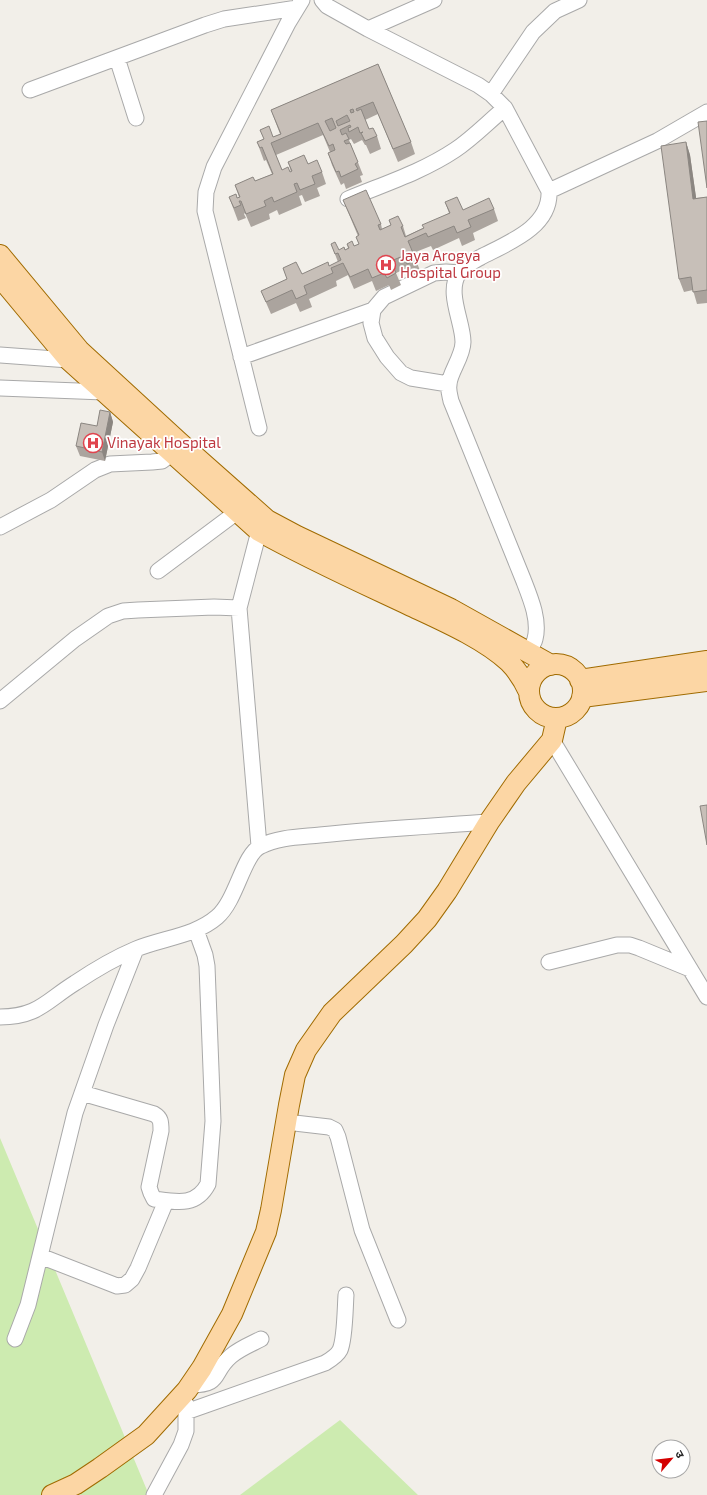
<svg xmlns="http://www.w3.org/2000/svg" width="707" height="1495" viewBox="0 0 707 1495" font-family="'Exo 2','Noto Sans Devanagari',sans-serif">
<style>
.grass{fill:#cdebb0}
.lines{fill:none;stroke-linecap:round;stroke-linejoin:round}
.minor-casing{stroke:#a9a9a9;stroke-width:17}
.major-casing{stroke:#a06b00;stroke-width:22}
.minor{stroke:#fff;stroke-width:15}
.major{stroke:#fcd6a4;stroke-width:20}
.wall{fill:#aba49e}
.shaded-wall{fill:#8b8681}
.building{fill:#c7bfb8;stroke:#8b8681;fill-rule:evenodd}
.labels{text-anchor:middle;stroke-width:3.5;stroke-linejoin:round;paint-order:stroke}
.health-label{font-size:15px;fill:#be3a42;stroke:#fff;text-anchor:start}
</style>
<rect width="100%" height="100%" fill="#f2efe9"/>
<path class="grass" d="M0,1138L149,1495H0Z
M340,1420L418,1495H240Z"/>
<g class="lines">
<g class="minor-casing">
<path id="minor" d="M322,0L327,6L368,29L478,85L491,94L505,108L549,191C551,227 508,243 481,257C474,261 464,266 459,273C446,292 463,322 463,342C463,357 449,373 449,385C448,390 450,396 451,401L523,579C530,597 540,620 535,639C534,644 530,648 527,652
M368,29L434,0
M117,58L136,118
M30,90L205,25L224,19L297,8
M491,94L533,32L555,11L579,0
M549,191L657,141L707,112
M348,199C384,184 422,172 455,150C473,138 488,122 505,108
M0,355L69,360L73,356
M241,357L373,310
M448,384L411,378L401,373L387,357L375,338L371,323L373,310L384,297L434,273L446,272L459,273
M0,388L104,392
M259,428L205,211L206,192L214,167L288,23L302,0
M0,527L51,500L95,470L110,464L152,462L162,461L166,458L170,452
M158,571L237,512
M0,701L75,639L108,616L123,611L138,610L214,607L239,608
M552,740L707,997
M259,846L239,608L259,531L264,524
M549,962L617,945H630L639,948L690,969
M0,1017C38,1017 46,1001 75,983C93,971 117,957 136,949C163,938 195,936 217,917C237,900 243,854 261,846C278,837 301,837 320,835C376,829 433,826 489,822
M82,1093L154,1114C161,1118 161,1122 161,1131L149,1187L151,1193L154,1199C176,1202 196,1207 208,1184L213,1121L207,966L205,955L196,930
M286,1122L329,1127L335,1130L338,1137L362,1230L398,1320
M40,1256L117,1286L125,1285L132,1279L138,1268L166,1201
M15,1339L28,1305L75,1113L106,1025L136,949
M190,1385C223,1385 211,1373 231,1356C239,1349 251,1344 261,1339
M186,1412L325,1363C330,1360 337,1356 340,1350C345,1339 345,1309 346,1295
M154,1495L181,1445L186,1431V1404"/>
</g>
<g class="major-casing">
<path id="major" d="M0,255L79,350L179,442L267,520L297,536L451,609L551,665
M0,277L69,360L259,531C307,558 358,581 409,605C441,620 483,638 509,662C518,671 524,681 529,692
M529 691a27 27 0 1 1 54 0a27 27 0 1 1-54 0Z
M580,680L707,661
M582,697L707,681
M52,1495L76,1484L100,1468L146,1435L187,1390L202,1368L232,1314L266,1232L271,1210L289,1105L295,1075L306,1050L332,1013L404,944L427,919L447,891L489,822L516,783L552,740L557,718"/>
</g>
<use href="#minor" class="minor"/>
<use href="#major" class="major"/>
</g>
<path class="wall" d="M378,64L411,142L415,154L398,162L378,114L365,120L369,129L377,136L381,149L370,154L366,145H365L362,140L354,144L351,139L349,140L363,175L360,176L362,182L346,189L344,183L341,185L332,165L328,153L330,152L323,135L276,155L282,170L290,172H291L288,162L308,164L322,172L326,184L317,188L320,196L305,202L302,195L299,196L302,205L279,215L277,210L269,214L270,219L251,227L245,213L244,214L246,218L238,221L229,197L237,198L239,197L235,185L255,181L272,174L266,160L264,161L257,142L264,139L260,130L273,137L280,134L271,110Z
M686,142L690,155L696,198L707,197V303L697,304L693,290L684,292L679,279Z
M343,200L381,224L382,229L391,225L389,220L403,226L406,236L423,228L449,213L445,202L463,210L494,209L498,221L473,233L475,240L462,246L459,238L433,250L431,246L413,253L421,273L411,277L407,268L396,273L401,285L391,290L389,285L376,291L372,281L354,289L348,275L336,281L337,286L309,299L312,307L300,312L296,303L271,314L261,291L287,279L283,268L302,274L329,266L338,262L331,244L339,250H345L348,248L347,244L354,246L359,244L356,237L358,236Z
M110,412L113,422L105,461L80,456L76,446L97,426Z"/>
<path class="shaded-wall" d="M686,142L690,155L698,211L693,199Z
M110,412L113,422L105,461L102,452Z"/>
<path class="building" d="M378,64L411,142L393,149L373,102L356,109L357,111L361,109L369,129L373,128L377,136L365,141L361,133L363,132L360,133L358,127L349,132L348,128L351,127L350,125L340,130L342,135L346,133L349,139L344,141L346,144L350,143L358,162L355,164L358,169L341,177L339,171L336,172L328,153L335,150L333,144L329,146L318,123L271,143L282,170L288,167L290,172L292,171L288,162L304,155L308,164L317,160L322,172L312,176L315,184L300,190L297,183L294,184L297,192L274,202L272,197L264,201L266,206L246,214L241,201H239L241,205L234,208L229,197L236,194L237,198L240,197L235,185L253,177L255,181L273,174L262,147L260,148L257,142L264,139L260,130L269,126L273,137L281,134L271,110ZM353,109L354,112L351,113L350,110ZM347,115L350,121L338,126L336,121ZM332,118L336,128L330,131L325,121Z
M707,121V188L698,122Z
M686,142L693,199L707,197V290L693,292L691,277L679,279L661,146Z
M366,190L381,224L378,225L380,230L391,225L389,220L398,216L403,226L401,227L405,237L424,228L422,225L450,213L445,202L457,197L463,210L489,198L494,209L468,220L471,227L457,233L454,226L428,237L426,233L408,241L416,260L407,264L403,256L391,261L396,273L387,278L384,273L372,278L368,269L350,277L343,263L331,268L333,273L304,286L307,294L296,299L292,290L266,302L261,291L287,279L283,268L296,262L302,274L328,262L329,266L341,260L338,253L335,254L331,244L335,242L339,250L344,247L345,250L349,248L347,244L352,241L354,246L359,244L356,237L359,235L343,200Z
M100,410L110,412L102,452L76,446L81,423L97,426Z
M707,805V845L700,806Z"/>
<defs>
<g id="hospital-ring" transform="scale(1)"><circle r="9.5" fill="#fff" stroke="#e0444e" stroke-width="1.5"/><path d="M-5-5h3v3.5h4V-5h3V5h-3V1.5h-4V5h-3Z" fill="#e0444e"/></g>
</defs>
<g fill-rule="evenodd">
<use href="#hospital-ring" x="386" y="265"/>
<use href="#hospital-ring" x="93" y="443"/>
</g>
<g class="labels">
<g class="health-label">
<text x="400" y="261">Jaya Arogya<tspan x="400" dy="17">Hospital Group</tspan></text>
<text x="107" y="448">Vinayak Hospital</text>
</g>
</g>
<g transform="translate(671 1459) rotate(62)"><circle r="19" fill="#ffffff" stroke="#a7a7a7"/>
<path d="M0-3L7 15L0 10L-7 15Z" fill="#d40000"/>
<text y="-6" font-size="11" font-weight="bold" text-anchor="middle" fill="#222222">उ</text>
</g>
</svg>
